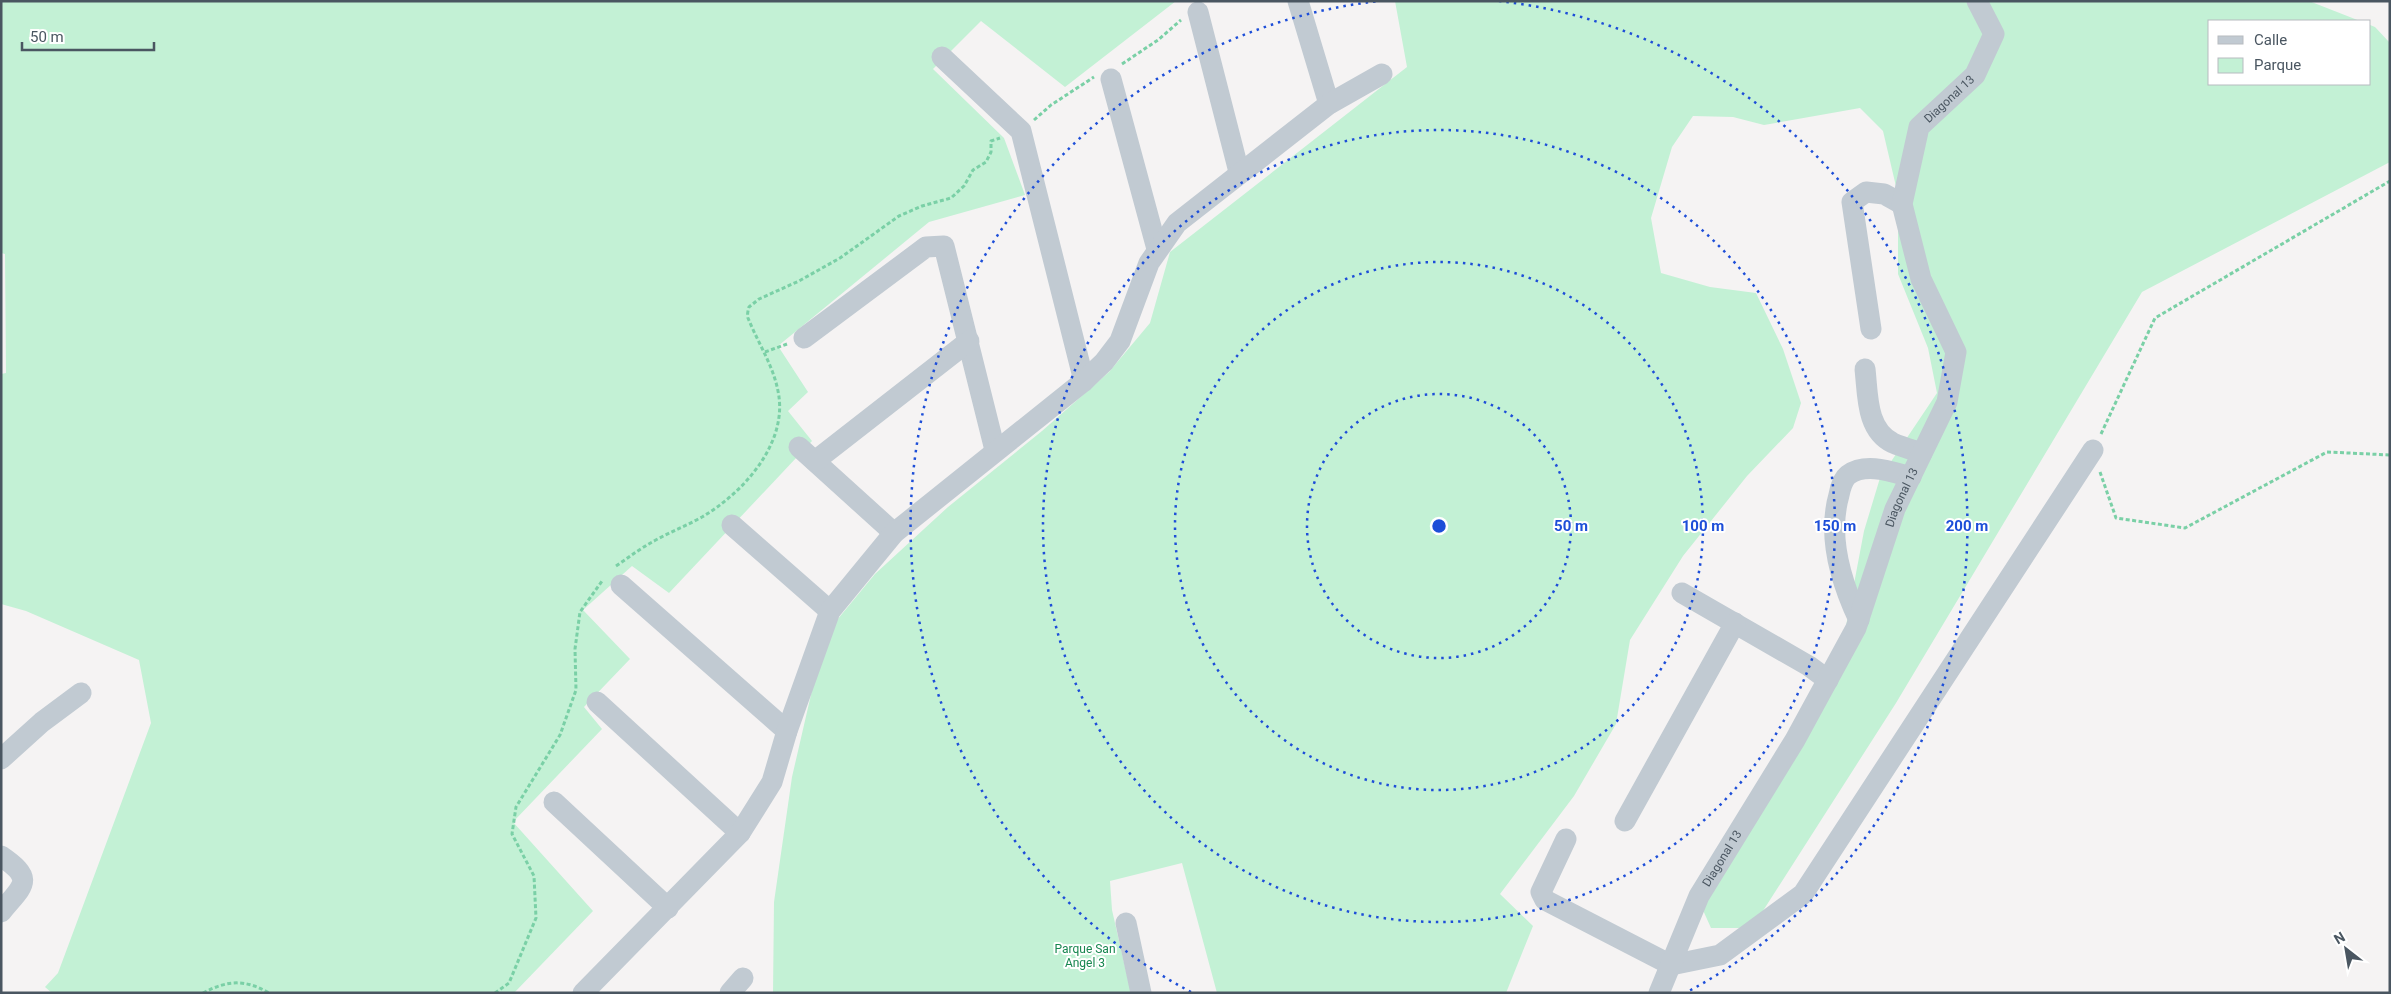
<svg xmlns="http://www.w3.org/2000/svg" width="2391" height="994" viewBox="0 0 2391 994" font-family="Roboto,sans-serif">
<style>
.green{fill:#c3f1d5}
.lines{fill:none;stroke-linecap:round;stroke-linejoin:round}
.path{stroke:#7ad0a6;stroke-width:3;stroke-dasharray:4 2.5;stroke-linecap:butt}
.minor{stroke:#c1cad2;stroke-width:21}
.ring{fill:none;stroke:#1d4ed8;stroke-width:2.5;stroke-dasharray:2.5 5}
.labels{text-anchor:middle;stroke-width:4;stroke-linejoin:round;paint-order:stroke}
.street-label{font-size:12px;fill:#4a5661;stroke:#fff}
.park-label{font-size:12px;fill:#17864f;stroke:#fff}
.centre{fill:#1d4ed8;stroke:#fff;stroke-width:2.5}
.ring-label{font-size:15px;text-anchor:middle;font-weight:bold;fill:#1d4ed8;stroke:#fff;stroke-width:4;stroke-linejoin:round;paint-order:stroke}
</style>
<rect width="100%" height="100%" fill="#f5f3f3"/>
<path class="green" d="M1,1H1176L1065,87L981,21L933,69L1004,138L1025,195L929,222L778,346L808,392L788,411L812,441L669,593L632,566L583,610L630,659L584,707L602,729L513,822L593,911L514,993H52L45,987L58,973L151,723L139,660L26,611L1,604V374L6,373L5,254L1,253Z
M1395,1H2309L2360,21H2210V84H2370V25L2375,27L2390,43V162L2142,292L1896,703L1752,928H1711L1698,899L1822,687L1846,626L1864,531L1880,478L1937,393L1928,348L1898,274V195L1883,131L1860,108L1764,125L1733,117L1693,116L1672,147L1651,218L1661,273L1710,287L1756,293L1783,349L1801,403L1793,428L1747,476L1683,556L1630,640L1616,724L1574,796L1500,894L1533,926L1506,993H1217L1182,863L1110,881L1112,910L1131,993H773L774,902L792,777L816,673L837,620L875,574L948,507L1042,431L1109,372L1150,323L1170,252L1407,67Z"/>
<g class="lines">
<path class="path" d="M1122,64L1158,40L1181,20
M1034,120L1051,105L1094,77
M765,352L787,344
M2101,434L2155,318L2390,181
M2100,472L2116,518L2185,528L2327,452L2390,455
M616,566C629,557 641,548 654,541C670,532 686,526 702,517C743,493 789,443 778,391C773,365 758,343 748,318C747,315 748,310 749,307L759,299L799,281L840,258L899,216L922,206L951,198L964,186L973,170L986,162L991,152V141L1000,138
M203,993C228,980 245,979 269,993
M495,993L509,983L536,918L534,876L512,834L516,807L560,735L576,690L575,649L580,612L602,581"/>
<g class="minor">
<path d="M1298,1L1329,104"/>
<path d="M1198,12L1239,172"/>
<path d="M942,57L1021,131L1084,381"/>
<path d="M1111,79L1157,249"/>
<path d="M1871,329L1852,202L1866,192L1884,194L1902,204"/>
<path d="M804,338L926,247L944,246L995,450"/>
<path d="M1865,369C1868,395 1866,430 1893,443C1902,447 1913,450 1922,453"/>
<path d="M799,447L894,533"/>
<path d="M815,461L969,341"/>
<path d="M732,525L830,611"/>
<path d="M621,585L787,731"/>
<path d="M1682,593L1809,666L1828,680"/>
<path d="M1859,620C1841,582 1827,537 1839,495C1840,489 1843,479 1848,475C1866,462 1892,472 1911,477"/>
<path d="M597,702L740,833"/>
<path d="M1,759L42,722L81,693"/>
<path d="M554,802L668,908"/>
<path d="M1625,821L1735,623"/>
<path d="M1566,839L1541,892L1545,900L1671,965L1720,955L1803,894L2093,450"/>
<path d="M1,856C36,880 23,885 1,912"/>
<path d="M1126,923L1141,993"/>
<path d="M583,993L740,833L772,782L787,731L830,611L894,533L1084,381L1104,362L1120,341L1149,263L1177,223L1329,104L1382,74"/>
<path d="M730,993L743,978"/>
<path id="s1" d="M1659,993L1699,896L1795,740L1856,628L1895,509L1947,402L1956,352L1921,279L1902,204L1919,127L1975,75L1994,34L1977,1"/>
</g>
</g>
<g class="ring">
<circle cx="1439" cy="526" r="132"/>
<circle cx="1439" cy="526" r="264"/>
<circle cx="1439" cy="526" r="396"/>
<path d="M1191 992A528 528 0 0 1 1379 1M1499 1A528 528 0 0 1 1687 992"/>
</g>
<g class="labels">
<g class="street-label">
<text dy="4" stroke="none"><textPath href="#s1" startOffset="989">Diagonal 13</textPath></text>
<text dy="4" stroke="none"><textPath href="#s1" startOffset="554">Diagonal 13</textPath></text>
<text dy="4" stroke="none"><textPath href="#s1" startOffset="149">Diagonal 13</textPath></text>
</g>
<g class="park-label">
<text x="1085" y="953">Parque San<tspan x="1085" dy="14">Angel 3</tspan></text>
</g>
</g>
<circle cx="1439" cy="526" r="8" class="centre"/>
<g class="ring-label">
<text x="1571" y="531">50 m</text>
<text x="1703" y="531">100 m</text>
<text x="1835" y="531">150 m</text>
<text x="1967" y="531">200 m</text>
</g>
<rect width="2391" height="994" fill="none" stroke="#4a5661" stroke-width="5"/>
<rect x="2208" y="20" width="162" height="65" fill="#ffffff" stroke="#b7bbc0"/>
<rect x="2218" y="36" width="25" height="8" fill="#c1cad2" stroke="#b7bbc0"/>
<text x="2254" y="45" font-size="15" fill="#4a5661">Calle</text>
<rect x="2218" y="58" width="25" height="15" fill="#c3f1d5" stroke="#b7bbc0"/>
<text x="2254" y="70" font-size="15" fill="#4a5661">Parque</text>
<g transform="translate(2346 949) rotate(329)" stroke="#ffffff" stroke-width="4" paint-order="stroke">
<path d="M0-4L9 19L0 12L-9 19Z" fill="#4a5661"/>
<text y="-8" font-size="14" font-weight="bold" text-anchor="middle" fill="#4a5661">N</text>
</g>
<path d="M22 42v8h132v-8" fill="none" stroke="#4a5661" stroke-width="2.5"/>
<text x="30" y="42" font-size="15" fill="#4a5661" stroke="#ffffff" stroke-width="4" paint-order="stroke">50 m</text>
</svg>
